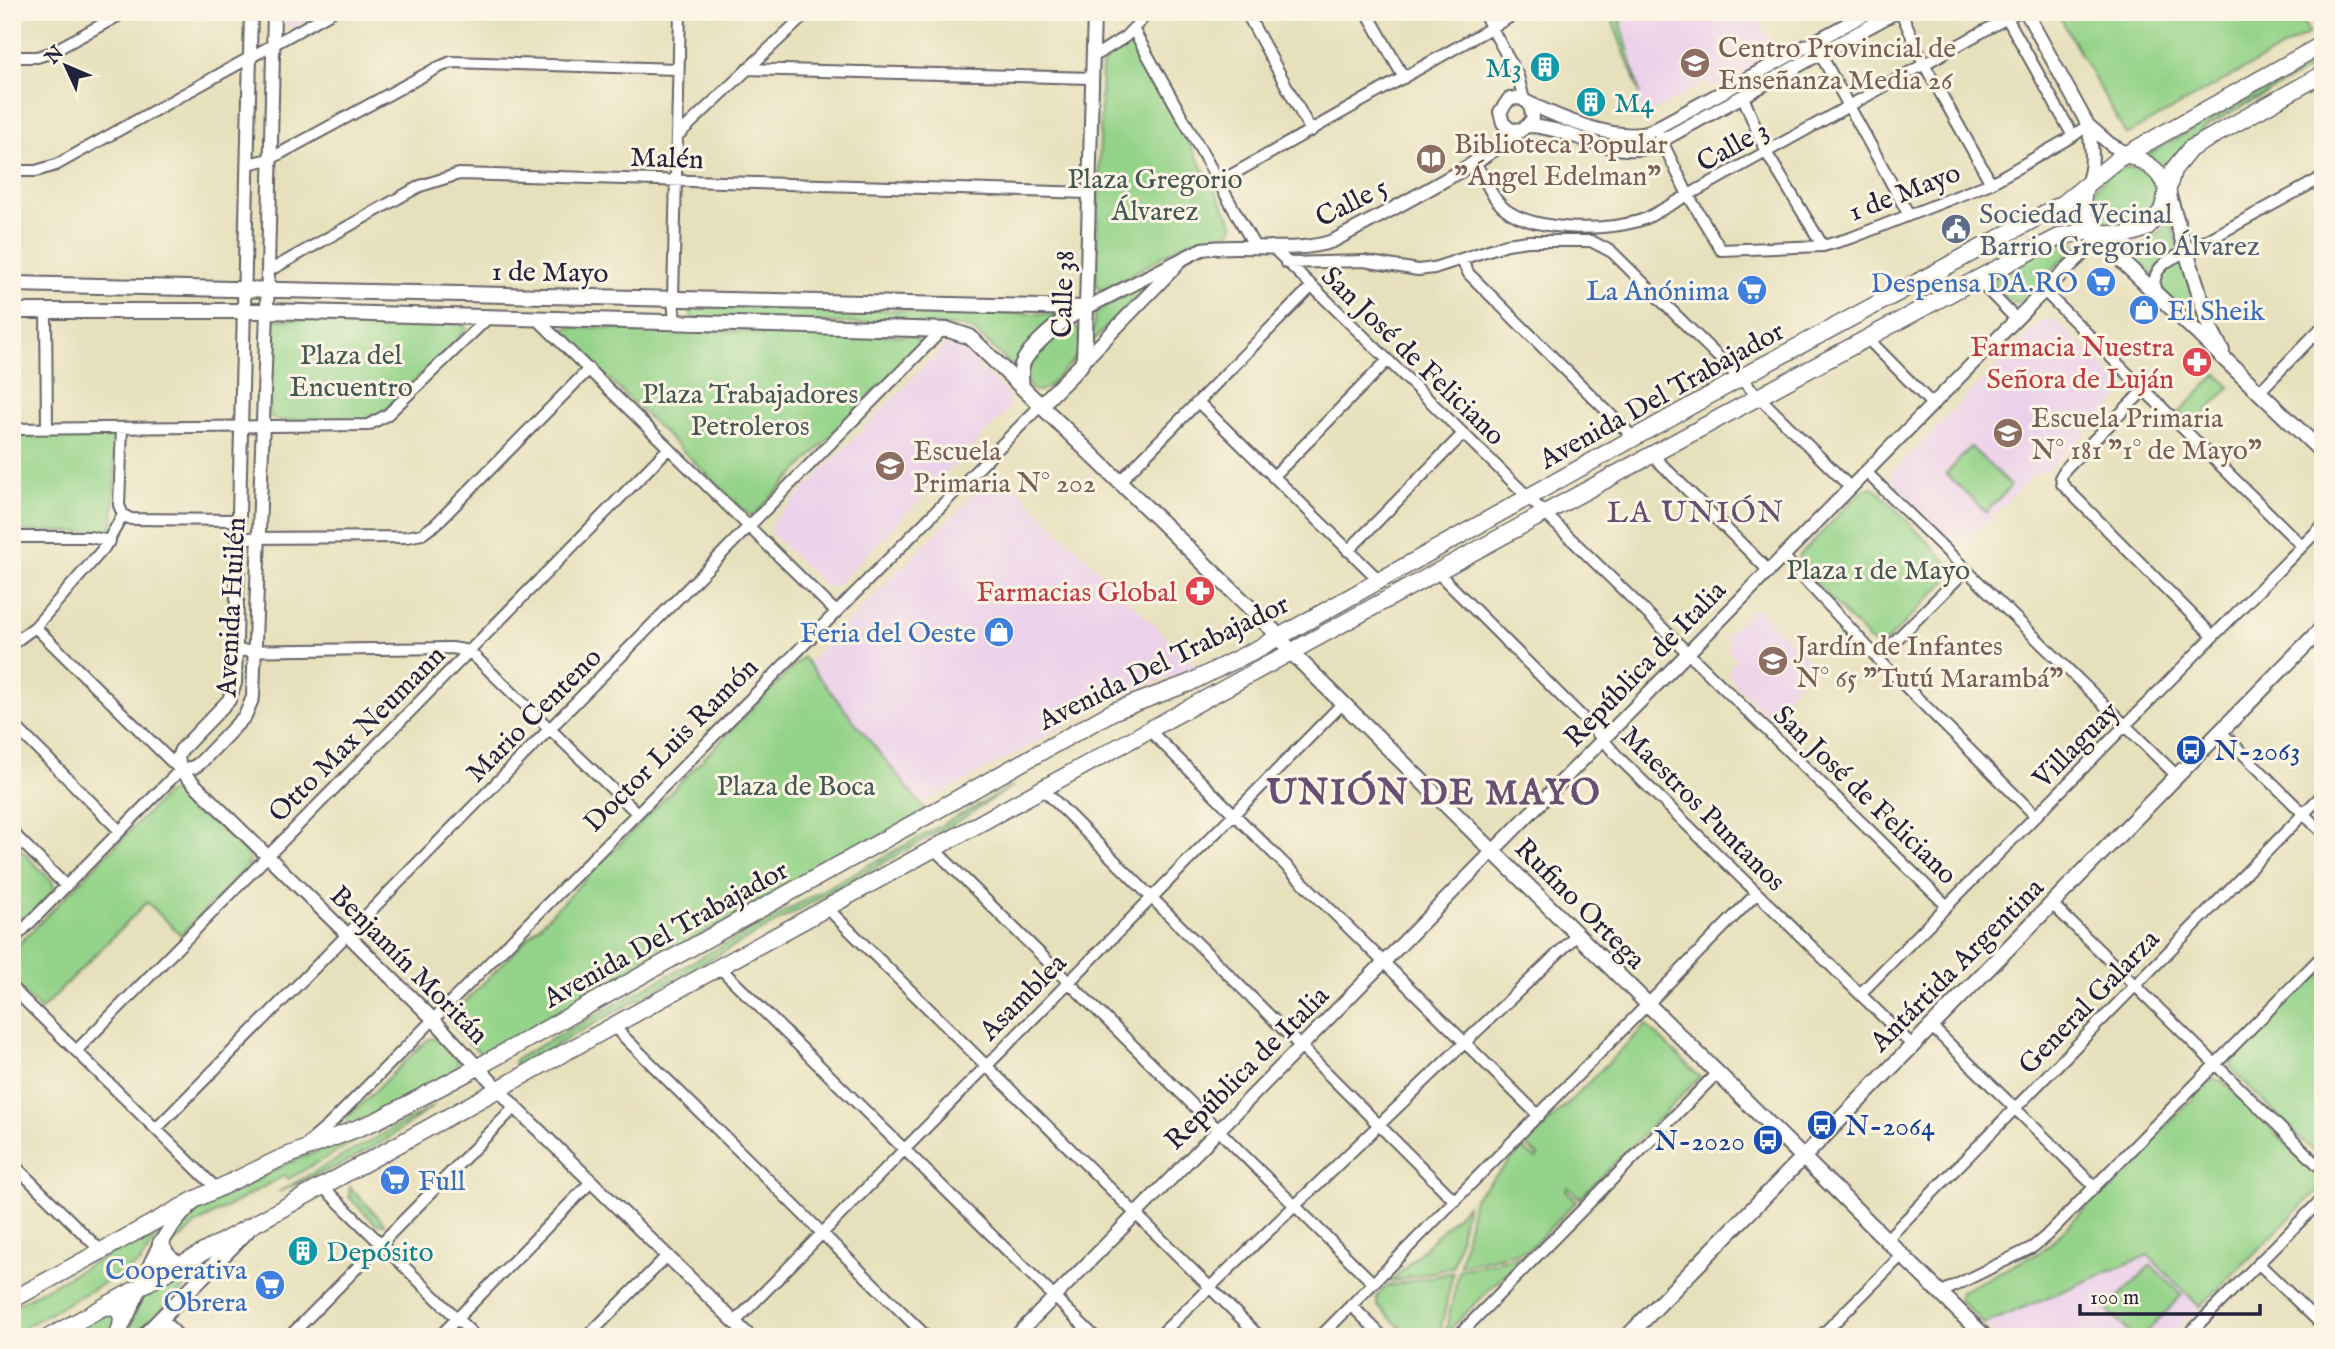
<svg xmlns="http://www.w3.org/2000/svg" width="2335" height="1349" viewBox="0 0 2335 1349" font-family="'IM FELL English',serif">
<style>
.built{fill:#ecd1ea}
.green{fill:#94d389;stroke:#5b7a62;stroke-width:2}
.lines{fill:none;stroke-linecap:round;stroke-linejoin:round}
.minor-casing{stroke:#676468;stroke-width:14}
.tertiary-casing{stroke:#676468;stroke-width:16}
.secondary-casing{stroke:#676468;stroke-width:18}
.primary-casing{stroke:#676468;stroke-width:19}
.minor{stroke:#fff;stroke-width:10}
.tertiary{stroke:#fff;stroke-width:12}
.secondary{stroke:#fff;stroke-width:14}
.primary{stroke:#fff;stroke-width:16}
.labels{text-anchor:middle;stroke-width:6;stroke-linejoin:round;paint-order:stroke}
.education-label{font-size:28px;fill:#785e54;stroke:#fcf5e5;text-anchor:start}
.culture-label{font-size:28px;fill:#0d838f;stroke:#fcf5e5;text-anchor:start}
.street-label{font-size:28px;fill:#22223b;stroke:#fcf5e5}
.park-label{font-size:28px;fill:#445752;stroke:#fcf5e5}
.service-label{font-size:28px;fill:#4e5e75;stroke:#fcf5e5;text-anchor:start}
.shop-label{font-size:28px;fill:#366cbe;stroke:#fcf5e5;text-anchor:end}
.health-label{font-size:28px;fill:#be3a42;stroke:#fcf5e5;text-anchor:end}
.transit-label{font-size:28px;fill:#164399;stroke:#fcf5e5;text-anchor:start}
.neighbourhood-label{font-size:30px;letter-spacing:2px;fill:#684e71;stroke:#fcf5e5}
.district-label{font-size:35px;font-weight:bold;letter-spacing:2px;fill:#684e71;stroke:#fcf5e5}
</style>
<rect width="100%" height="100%" fill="#fcf5e5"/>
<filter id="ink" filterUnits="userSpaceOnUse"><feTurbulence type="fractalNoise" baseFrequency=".0143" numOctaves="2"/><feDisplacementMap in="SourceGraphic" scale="14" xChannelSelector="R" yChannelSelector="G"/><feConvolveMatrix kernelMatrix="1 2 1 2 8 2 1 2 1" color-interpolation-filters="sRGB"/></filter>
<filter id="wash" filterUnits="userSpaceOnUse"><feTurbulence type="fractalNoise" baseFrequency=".00686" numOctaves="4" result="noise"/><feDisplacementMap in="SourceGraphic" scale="28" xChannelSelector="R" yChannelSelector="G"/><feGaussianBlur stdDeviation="1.57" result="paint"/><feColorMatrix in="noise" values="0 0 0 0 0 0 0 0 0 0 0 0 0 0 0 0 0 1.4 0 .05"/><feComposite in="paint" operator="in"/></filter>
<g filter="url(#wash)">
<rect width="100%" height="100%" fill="#e7e0bc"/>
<path class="built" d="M286,12H319L293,28L285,24Z
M1618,12H1754L1777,54L1711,89L1706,82L1636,121L1640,94Z
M2055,319L2122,385V395L2047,471L2033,475L1968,541L1955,544L1893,482L1892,472L2043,320Z
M945,345H957L1009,396V409L836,586H825L772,534L771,524Z
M998,470L1197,668L1123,694L921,805L808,663Z
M1755,607L1815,666L1768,715L1733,683L1729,676L1730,667L1737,659L1726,648L1731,643L1725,637Z
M2148,1255L2200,1307L2170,1337H1997L1984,1324Z"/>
<path class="green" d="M1609,12H1618L1640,94Z
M2057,12H2299L2309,33L2126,135Z
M1130,45L1139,51L1234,225C1227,242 1201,235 1185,243L1104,291L1099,289L1096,283L1102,67C1105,57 1119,47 1130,45Z
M2323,56V62L2208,125L2180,151L2166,170L2147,155Z
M2133,167C2183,178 2144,233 2107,226C2069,219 2099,166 2133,167Z
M2168,225H2171L2179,250L2149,278L2126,256L2125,252L2148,242Z
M2061,239L2073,240L2075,243L2073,249L2022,301L2011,303L1994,287L1992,279Z
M2179,260L2182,263L2208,337L2161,290L2157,282L2167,266Z
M1143,285H1145V288L1091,343L1095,313Z
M693,306L1057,314V315L1022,353L1015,369L977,333L965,327L693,318L691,316V308Z
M276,319L459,323L465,326L466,330L383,413L365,421L278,420L272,418L269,413L272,323Z
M1069,325L1075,326L1080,330V353L1047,388C1026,400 1022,372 1032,359C1041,346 1056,333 1069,325Z
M570,327L913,336L920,342L919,346L754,515L750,516L565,337L563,331Z
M2217,374L2230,387L2192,426L2179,413Z
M12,434H108L113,437L116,442L113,524L110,529L105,532L12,531Z
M1971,447L2011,486L1986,512L1946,474Z
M1871,487L1877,490L1954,569L1951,576L1884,644L1879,646L1872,643L1800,567L1798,562L1799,556L1863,490Z
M803,657L926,811L484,1055L481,1054C471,1044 448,1029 454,1013Z
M1013,786L962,819L520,1065L514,1063L516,1059Z
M178,788L184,792L249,857L250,863L181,935L147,902L41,1010L12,982V951L166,794Z
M12,841L52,881L54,886L51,894L16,927L12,926Z
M2323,971V1161L2234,1072L2230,1065L2234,1056L2304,985L2307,987Z
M1646,1025L1700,1077L1580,1198L1568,1187L1566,1190L1577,1201L1528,1250L1460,1266L1474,1198L1523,1148L1536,1159L1538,1156L1526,1145Z
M433,1038C444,1042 460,1057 459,1069L398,1105L348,1125L346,1119L427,1040Z
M2212,1079L2223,1081L2318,1175L2322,1181L2317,1191L2200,1307L2148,1255L1984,1324L1959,1300V1295L1962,1291L2038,1253L2049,1245Z
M435,1105L387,1139L342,1164L278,1192Z
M377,1129L288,1179L285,1175L196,1224L184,1236L169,1244L171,1237L183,1222L208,1204L299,1158Z
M350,1187L385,1224H376L349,1197Z
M1467,1205L1453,1267L1391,1282Z
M168,1222L157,1235L140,1263L12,1334V1307Z
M212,1256V1259L135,1337H125L144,1293Z
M1523,1256L1445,1334L1459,1270Z
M2151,1265L2182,1295L2142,1337H2134L2106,1309Z
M1453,1272L1439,1337H1410L1377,1305V1296L1385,1287Z
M101,1313L111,1314L115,1319L113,1329L105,1337H57Z"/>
</g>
<g filter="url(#ink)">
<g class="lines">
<g class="minor-casing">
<path id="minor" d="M1246,12L1311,131
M1367,12L1404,78
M1483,12L1518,76L1524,100
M1901,12L1924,64L1991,183
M2317,12L2323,25
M2007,18L2073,136
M1133,29L1255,247
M1817,48L1909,215
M12,57H37L50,53L125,12
M1093,57L1125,37L1149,12
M747,69L1092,78
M1743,97L1766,152L1823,246
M1659,135L1688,195L1721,250L1823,246L1851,238L1991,183L2073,136L2088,125
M677,136L808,12
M1475,162C1484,177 1491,197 1504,208C1533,233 1613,232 1647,218L2018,12
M247,164L270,159L437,68L451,62L678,69
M12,171H36L56,165L332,12
M1219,182L1519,12
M1271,246L1947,906
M1461,259L1469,274L1635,439
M1286,263L1364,261L1418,270L1434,268L1507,244L1528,241H1591L1612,252L1850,487
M267,272L420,186L459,174L1089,193
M1977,279L2016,319
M2044,291L2302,546
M2156,294C2149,270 2166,260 2186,252L2323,177
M46,311L47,429
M537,319L836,612
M675,322L673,299L680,12
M1867,338L1932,404
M2144,390L2066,468L2061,476L2062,484L2213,636
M2260,391L2323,326
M1198,402L1379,580
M122,428L119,505L123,515
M12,429L368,425L387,415L489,317
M1652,455L1769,571
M1866,472L2176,775
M1273,477L1387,361
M1119,482L1311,287
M123,515L131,519L239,520
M12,537H90L110,541
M238,538L407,537L422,534L436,524L589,369
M1348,551L1462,435
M1783,556L1885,666L2036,816
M1437,572L1593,728L1618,757L1911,1044
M12,644L35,627L104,548L123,515
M236,651L452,648L469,651L637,813
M1878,658L1966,570
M12,723L120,831
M1150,731L1539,1116
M2220,731L2323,833
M1043,789L1455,1201
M12,832L66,886
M934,849L1373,1283
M2051,903L2323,1170
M827,908L1260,1337
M12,941L180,770L35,627
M719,967L1095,1337
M12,988L217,1189
M1860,994L2323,525
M1930,1025L2095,1187
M613,1026L927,1337
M76,1051L669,448
M156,1129L942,330
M309,1142L329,1125L1041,405
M12,1163L101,1251
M323,1187L476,1337
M1886,1240L2323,794
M2258,1263L2323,1326
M1940,1293L2033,1247L2046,1236L2323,955
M1351,1305L1383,1337
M161,1318L180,1337
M735,1322L1343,703
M289,1337L515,1107
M439,1337L591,1182
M587,1337L667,1256
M1158,1337L1578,934
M1320,1337L1757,893
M1457,1337L1717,1073
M1820,1337L1902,1255
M2186,1337L2323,1198"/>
</g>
<g class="tertiary-casing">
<path id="tertiary" d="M1094,12L1086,308L1202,249C1245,242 1292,255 1333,241C1366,223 1524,142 1533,117L1529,103L1520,98L1509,99L1500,112L1503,123L1511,130L1523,129
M2026,12L2088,125L2110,144L2127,154
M1529,103C1560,118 1612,141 1647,133L1869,12
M1528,126C1570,127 1607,158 1650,147L1896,12
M2086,186C2095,166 2092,146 2088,125
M1080,365L1177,265
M180,770L433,1019L515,1107L750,1337
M180,770L194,767L200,763L245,716L253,697L267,311L274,12
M180,770L178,757L181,750L229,700L235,683L251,12
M1015,1337L2044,291L2103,234"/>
</g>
<g class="secondary-casing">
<path id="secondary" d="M2168,193L2210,328L2222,351
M2109,235L2122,261L2323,453
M12,284L1086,308
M12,311H267L949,330L970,337L1279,636L1291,652L1985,1337
M1022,387C1021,380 1020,373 1022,365C1029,347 1064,317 1082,310
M1041,405L1080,366L1084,359L1086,308
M114,1337L123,1324L161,1243L173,1224L191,1204
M143,1337L247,1231
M1627,1337L2323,627"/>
</g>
<g class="primary-casing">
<path id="primary" d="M2127,154C2146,162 2163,171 2168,193
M2085,187C2079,207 2083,222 2101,233
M161,1243C164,1255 171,1263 183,1264
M12,1300L194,1200L279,1159L376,1121L478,1067L1114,711L1189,683L1261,647L1762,366L2064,203L2118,159L2323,44
M103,1307C119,1305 125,1315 120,1329
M49,1337C691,984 1331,626 1977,279L2061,236L2091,231L2124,236L2146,228L2162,211L2173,170L2190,149L2323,74"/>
</g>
<use href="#minor" class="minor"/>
<use href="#tertiary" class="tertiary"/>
<use href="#secondary" class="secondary"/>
<use href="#primary" class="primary"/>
</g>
</g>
<defs>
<g id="school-disc" transform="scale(1.575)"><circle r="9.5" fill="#8d6e63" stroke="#fcf5e5"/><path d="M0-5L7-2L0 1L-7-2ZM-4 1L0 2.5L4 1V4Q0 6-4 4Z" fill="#fff"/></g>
<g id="building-disc" transform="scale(1.575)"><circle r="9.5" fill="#0f9aa8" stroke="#fcf5e5"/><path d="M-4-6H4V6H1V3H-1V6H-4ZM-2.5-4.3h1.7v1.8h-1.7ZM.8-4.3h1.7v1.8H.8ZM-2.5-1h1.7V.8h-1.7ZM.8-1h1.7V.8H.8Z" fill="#fff"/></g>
<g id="library-disc" transform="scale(1.575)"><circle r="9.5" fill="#8d6e63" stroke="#fcf5e5"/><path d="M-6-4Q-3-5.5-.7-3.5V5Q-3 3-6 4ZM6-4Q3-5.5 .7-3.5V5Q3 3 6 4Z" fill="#fff"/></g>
<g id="civic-disc" transform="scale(1.575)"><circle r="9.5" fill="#5c6f8a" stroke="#fcf5e5"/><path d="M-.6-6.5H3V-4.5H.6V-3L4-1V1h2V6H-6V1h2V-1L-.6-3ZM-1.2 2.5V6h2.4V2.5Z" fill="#fff"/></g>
<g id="supermarket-disc" transform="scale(1.575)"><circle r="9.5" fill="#3f7fe0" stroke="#fcf5e5"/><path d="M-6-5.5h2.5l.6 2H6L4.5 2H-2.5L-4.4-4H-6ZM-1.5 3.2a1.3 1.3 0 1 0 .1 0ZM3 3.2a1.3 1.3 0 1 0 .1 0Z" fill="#fff"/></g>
<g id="shop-disc" transform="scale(1.575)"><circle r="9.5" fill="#3f7fe0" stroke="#fcf5e5"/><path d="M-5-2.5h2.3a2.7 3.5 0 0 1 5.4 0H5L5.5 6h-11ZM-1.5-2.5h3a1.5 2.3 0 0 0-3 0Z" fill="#fff"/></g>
<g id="pharmacy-disc" transform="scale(1.575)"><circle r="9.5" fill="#e0444e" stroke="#fcf5e5"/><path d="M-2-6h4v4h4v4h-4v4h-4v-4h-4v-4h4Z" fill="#fff"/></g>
<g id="bus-disc" transform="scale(1.575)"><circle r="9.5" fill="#1a4fb4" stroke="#fcf5e5"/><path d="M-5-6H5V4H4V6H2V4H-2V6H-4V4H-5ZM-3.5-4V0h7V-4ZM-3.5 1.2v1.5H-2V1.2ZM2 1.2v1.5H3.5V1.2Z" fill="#fff"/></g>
</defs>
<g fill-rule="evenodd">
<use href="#school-disc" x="1695" y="63"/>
<use href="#building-disc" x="1545" y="67"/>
<use href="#building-disc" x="1591" y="102"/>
<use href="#library-disc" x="1431" y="159"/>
<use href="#civic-disc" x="1956" y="229"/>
<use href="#supermarket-disc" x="2101" y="282"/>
<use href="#supermarket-disc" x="1752" y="290"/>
<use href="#shop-disc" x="2144" y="310"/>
<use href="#pharmacy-disc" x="2197" y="362"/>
<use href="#school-disc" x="2008" y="433"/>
<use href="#school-disc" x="890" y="466"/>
<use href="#pharmacy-disc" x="1200" y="591"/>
<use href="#shop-disc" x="999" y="632"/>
<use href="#school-disc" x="1773" y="661"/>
<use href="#bus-disc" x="2191" y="750"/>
<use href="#bus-disc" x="1822" y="1125"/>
<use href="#bus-disc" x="1768" y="1140"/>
<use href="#supermarket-disc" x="395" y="1180"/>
<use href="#building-disc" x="303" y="1251"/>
<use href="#supermarket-disc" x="270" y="1285"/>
</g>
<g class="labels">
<g class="education-label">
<text x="1718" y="57">Centro Provincial de<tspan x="1718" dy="32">Enseñanza Media 26</tspan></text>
<text x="1454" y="153">Biblioteca Popular<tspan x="1454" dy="32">"Ángel Edelman"</tspan></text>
<text x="2031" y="427">Escuela Primaria<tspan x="2031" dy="32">N° 181 "1° de Mayo"</tspan></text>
<text x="913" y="460">Escuela<tspan x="913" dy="32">Primaria N° 202</tspan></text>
<text x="1796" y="655">Jardín de Infantes<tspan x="1796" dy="32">N° 65 "Tutú Marambá"</tspan></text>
</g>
<g class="culture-label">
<text x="1522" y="77" text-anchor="end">M3</text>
<text x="1614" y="112">M4</text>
<text x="326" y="1261">Depósito</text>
</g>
<g class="street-label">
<text transform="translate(1732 145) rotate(-29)" y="10">Calle 3</text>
<text transform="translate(667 157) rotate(2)" y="10">Malén</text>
<text transform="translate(1904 191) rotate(-21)" y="10">1 de Mayo</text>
<text transform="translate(1351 201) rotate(-27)" y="10">Calle 5</text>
<text transform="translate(550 271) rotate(1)" y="10">1 de Mayo</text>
<text transform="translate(1062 294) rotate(-88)" y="10">Calle 38</text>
<text transform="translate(1414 355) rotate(44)" y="10">San José de Feliciano</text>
<text transform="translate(1661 394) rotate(-29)" y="10">Avenida Del Trabajador</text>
<text transform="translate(230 607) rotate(-87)" y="10">Avenida Huilén</text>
<text transform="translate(1163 661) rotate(-26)" y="10">Avenida Del Trabajador</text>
<text transform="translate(1644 663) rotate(-46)" y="10">República de Italia</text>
<text transform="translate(533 714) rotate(-45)" y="10">Mario Centeno</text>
<text transform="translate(356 733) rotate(-45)" y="10">Otto Max Neumann</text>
<text transform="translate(670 744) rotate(-45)" y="10">Doctor Luis Ramón</text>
<text transform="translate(2075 744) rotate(-45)" y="10">Villaguay</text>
<text transform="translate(1866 794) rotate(44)" y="10">San José de Feliciano</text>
<text transform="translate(1704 808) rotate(45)" y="10">Maestros Puntanos</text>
<text transform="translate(1581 903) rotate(45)" y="10">Rufino Ortega</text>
<text transform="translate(665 933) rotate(-29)" y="10">Avenida Del Trabajador</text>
<text transform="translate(410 964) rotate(45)" y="10">Benjamín Moritán</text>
<text transform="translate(1956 964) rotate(-45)" y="10">Antártida Argentina</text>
<text transform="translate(1022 996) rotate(-45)" y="10">Asamblea</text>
<text transform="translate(2088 1001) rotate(-46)" y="10">General Galarza</text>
<text transform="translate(1246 1067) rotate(-45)" y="10">República de Italia</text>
</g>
<g class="park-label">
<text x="1155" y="188">Plaza Gregorio<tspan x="1155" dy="32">Álvarez</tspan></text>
<text x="351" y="364">Plaza del<tspan x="351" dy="32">Encuentro</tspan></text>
<text x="750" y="403">Plaza Trabajadores<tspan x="750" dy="32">Petroleros</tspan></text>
<text x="1878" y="579">Plaza 1 de Mayo</text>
<text x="796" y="795">Plaza de Boca</text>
</g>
<g class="service-label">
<text x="1979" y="223">Sociedad Vecinal<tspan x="1979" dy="32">Barrio Gregorio Álvarez</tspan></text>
</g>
<g class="shop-label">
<text x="2078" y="292">Despensa DA.RO</text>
<text x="1729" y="300">La Anónima</text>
<text x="2167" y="320" text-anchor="start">El Sheik</text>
<text x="976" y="642">Feria del Oeste</text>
<text x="418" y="1190" text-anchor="start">Full</text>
<text x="247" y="1279">Cooperativa<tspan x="247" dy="32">Obrera</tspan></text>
</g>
<g class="health-label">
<text x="2174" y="356">Farmacia Nuestra<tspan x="2174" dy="32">Señora de Luján</tspan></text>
<text x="1177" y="601">Farmacias Global</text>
</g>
<g class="transit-label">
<text x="2214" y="760">N-2063</text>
<text x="1845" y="1135">N-2064</text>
<text x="1745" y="1150" text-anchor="end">N-2020</text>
</g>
<g class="neighbourhood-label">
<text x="1696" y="522">LA UNIÓN</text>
</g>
<g class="district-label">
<text x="1434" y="804">UNIÓN DE MAYO</text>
</g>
</g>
<rect width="2335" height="1349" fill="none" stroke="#fcf5e5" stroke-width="42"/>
<g transform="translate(66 66) rotate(314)" stroke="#fcf5e5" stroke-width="5" paint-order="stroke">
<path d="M0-5L12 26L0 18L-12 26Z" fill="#22223b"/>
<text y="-10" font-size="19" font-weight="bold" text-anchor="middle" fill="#22223b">N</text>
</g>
<path d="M2080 1304v10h180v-10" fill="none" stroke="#22223b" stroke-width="3.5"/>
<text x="2090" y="1304" font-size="21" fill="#22223b" stroke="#fcf5e5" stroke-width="5" paint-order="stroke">100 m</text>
</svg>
